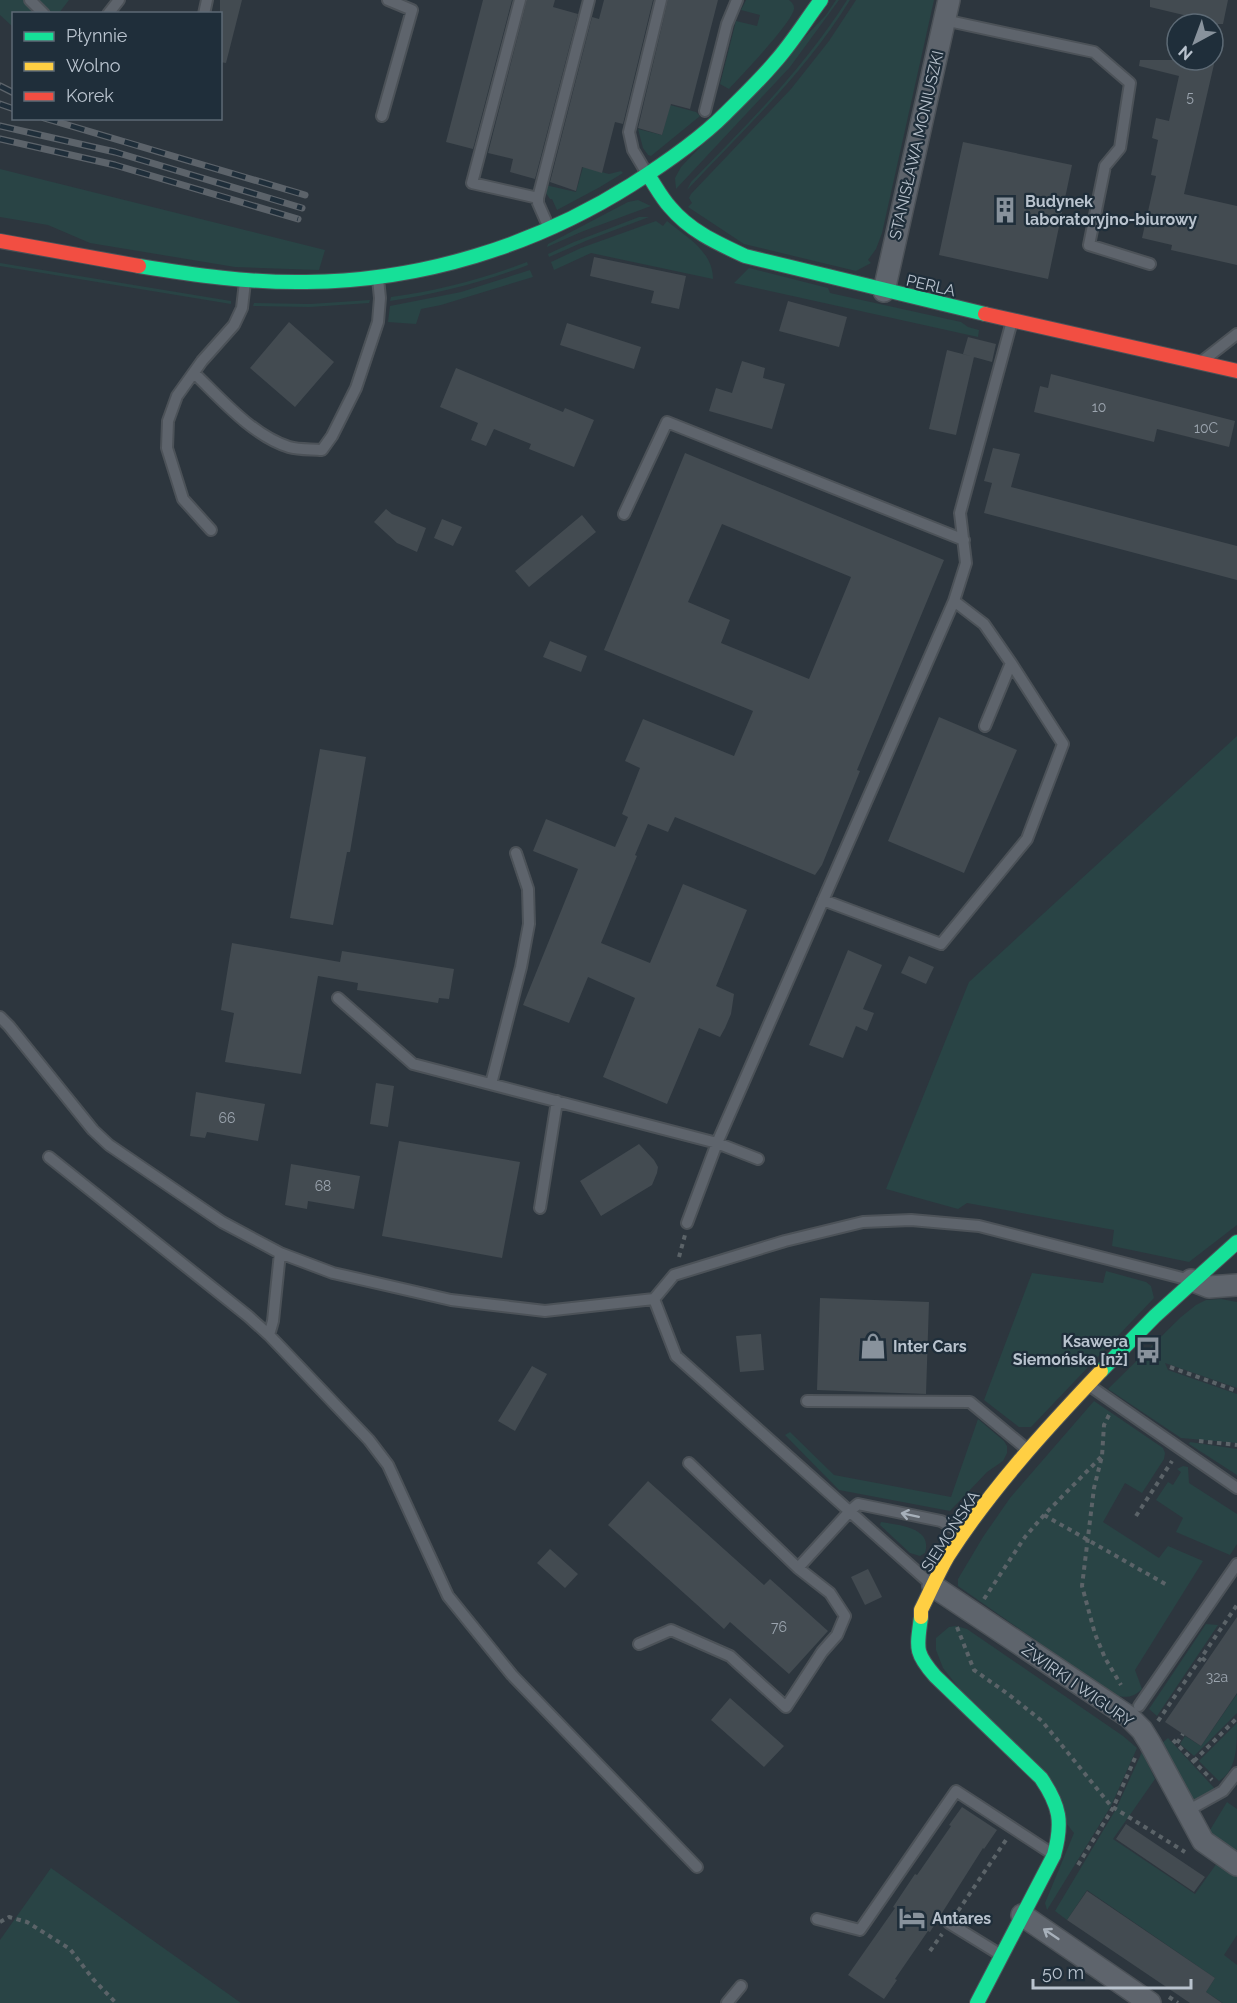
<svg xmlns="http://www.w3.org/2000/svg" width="1237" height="2003" viewBox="0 0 1237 2003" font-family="Raleway,sans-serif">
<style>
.green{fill:#294445}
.building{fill:#434b51;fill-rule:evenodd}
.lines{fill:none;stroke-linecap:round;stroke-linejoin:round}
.lane-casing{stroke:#4c5258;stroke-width:14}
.street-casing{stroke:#4c5258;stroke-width:24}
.fast-casing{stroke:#4c5258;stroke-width:16}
.slow-casing{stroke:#4c5258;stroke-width:16}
.jam-casing{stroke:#4c5258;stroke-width:16}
.path{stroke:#5b6368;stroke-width:4;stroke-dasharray:4.5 4.5;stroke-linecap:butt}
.lane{stroke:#5e646c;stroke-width:10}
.street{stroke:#5e646c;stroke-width:21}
.fast{stroke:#16e098;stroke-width:14}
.slow{stroke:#ffcf43;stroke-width:14}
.jam{stroke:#f24e42;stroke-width:14}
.rail-casing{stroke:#5c636a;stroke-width:7}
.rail{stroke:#1f2e3a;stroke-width:4.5;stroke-dasharray:14;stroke-linecap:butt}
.oneway{stroke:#a7b0ba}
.labels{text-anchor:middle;stroke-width:4.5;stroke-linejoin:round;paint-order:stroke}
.number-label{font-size:14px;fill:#9ca5af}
.street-label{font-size:16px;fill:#b9c3ce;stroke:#1f2e3a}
.poi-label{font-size:16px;font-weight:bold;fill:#b9c3ce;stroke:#1f2e3a;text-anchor:start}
</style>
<rect width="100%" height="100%" fill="#2d363e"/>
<path class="green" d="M0,0H69L59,13L14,14L13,27L0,15Z
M746,0H789C791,2 794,4 794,8C795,20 740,77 729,89L720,84L736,21L757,26L760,15L741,10Z
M836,0H839L790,67L676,189L675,178L681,167L826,15Z
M847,0H850C806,72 744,129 687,190L691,182C747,125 804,68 847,0Z
M856,0H934L882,233L876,249L868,260L871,263L856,271L744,244L688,207L692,203L689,198L691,194L791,89L829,41Z
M670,105L696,112L700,116L651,156L648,155L643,148L638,129L662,135Z
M583,167L609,174L621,171L623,173L600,187L557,210L552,199H550L544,190L545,185L576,192Z
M0,169L325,250L319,270L235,267L90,243L48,225L0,217Z
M638,200L651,206L581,232L547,247L548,244L628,202Z
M639,217H649L588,240L549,257L548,254L574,242Z
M656,221L663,226L667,221C686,237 713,251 713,279L591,253L554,270L551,262L581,248Z
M527,262L528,265C483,282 437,294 390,301L391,297C437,291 483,279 527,262Z
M0,263L231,301V304L0,266Z
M749,268L828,288L830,293L961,322L968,327L979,330L978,337L734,283Z
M530,270L533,277L441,305L421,309L416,324L388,322L390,306L461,292Z
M370,300L369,303L310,307L253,306L254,303L310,304Z
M1237,736V1225L1189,1262L1112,1246L1114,1230L967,1203L958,1209L886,1189L969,982Z
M1106,1271L1146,1282L1151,1286L1154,1298L1031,1427H1019L984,1400L1032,1273L1103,1283Z
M1221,1299L1237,1302V1388L1165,1363L1168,1370L1237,1394V1443L1181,1438L1108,1389L1181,1317L1196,1305L1206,1300Z
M1094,1401L1163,1448L1165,1453L1164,1459L1142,1493L1125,1483L1103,1522L1159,1558L1168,1546L1203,1561L1135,1670L1142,1689C1133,1698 1126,1698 1114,1695L958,1586V1579L983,1537L1010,1498Z
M978,1419L1004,1441L1007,1446V1453L1003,1461L987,1472L950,1511L839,1490L785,1435L790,1432L834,1475L951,1497Z
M1190,1442L1237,1449V1475L1189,1444Z
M1183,1466L1188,1467L1189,1483L1237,1514V1544L1230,1555L1176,1532L1183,1518L1156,1500L1168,1482L1173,1485L1181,1472L1177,1469Z
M881,1522C898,1525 933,1527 925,1553L920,1556L910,1553L880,1525Z
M1206,1624L1218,1625L1157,1716L1149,1709Z
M956,1626L967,1629L1123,1736L1137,1748L1111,1806L1047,1910L1045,1903L1074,1833L943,1668L936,1650V1638L949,1627Z
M1237,1694V1713L1194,1756L1180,1744L1185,1736L1201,1746Z
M1237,1723C1237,1746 1237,1770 1219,1781L1199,1761Z
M1168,1738L1217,1791L1204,1799L1191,1802L1162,1743Z
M1142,1752L1155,1779L1113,1839L1195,1894L1217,1863L1237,1877V1935L1224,1955L1237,1965V2003H1223L1206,1992L1215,1978L1087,1890L1067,1920L1055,1911L1116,1809Z
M1227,1802L1237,1809V1852L1214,1837L1210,1830Z
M51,1868L241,2003H0V1940Z"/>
<path class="building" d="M220,0H242L226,63L220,62Z
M483,0H512L473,149L446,142Z
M527,0H555L553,7L578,14L535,179L510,172L513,159L488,153Z
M604,0H653L623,124L615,122L602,173L582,167L576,191L550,182L592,17L599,19Z
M668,0H718L690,109L671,104L662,135L638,128Z
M1150,0H1228L1223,24H1190L1192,17L1150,7Z
M1140,60H1215L1184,194L1237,206V265L1171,250L1172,245L1142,238L1156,176L1151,175L1158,140L1152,138L1156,118L1169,121L1179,76L1139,66Z
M963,142L1072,165L1048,279L939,255Z
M594,257L686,276L679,309L651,303L654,291L590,276Z
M788,301L847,317L839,347L779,331Z
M289,322L334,362L295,407L250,368Z
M567,323L641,347L634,369L560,345Z
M968,337L996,344L992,362L963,354Z
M947,350L974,357L956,435L929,429Z
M742,361L765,368L763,378L785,384L772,429L709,411L716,388L732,393Z
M456,368L563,412L565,408L594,420L574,467L529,449L531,444L494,429L486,446L471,440L478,423L440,407Z
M1051,374L1235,421L1229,447L1157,429L1154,442L1034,412L1040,386L1048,388Z
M993,448L1020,454L1011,487L1237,546V580L984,513L992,483L984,481Z
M685,453L944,560L857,770L860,771L822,865L815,875L675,817L668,832L648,824L635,855L637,856L601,943L650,963L683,884L747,910L716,986L734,994L731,1014L725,1028L720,1037L699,1028L667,1104L603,1077L635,998L588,977L569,1023L523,1005L578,869L533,851L546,819L615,847L628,817L622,814L640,768L625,761L643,719L734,756L753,711L604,650ZM722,524L851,577L809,679L721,643L730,620L688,602Z
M386,509L392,514L426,528L417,552L397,543L374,522Z
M582,515L596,532L529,587L515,571Z
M442,519L462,527L453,546L434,538Z
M550,641L587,656L581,672L543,657Z
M939,717L1017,750L964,873L888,841Z
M320,749L366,757L350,852H347L333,925L290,918Z
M232,943L340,962L342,951L454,969L449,999L439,998L438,1003L357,990L358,983L318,976L301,1074L225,1062L234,1013L221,1010Z
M848,950L882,965L863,1009L874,1013L867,1031L856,1026L843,1058L809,1045Z
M909,956L934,967L926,984L901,973Z
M376,1083L394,1086L388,1127L370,1124Z
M196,1092L265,1104L258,1141L207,1132L205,1138L190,1136Z
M399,1141L520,1162L502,1258L382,1236Z
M639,1144L654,1160L658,1167L657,1173L652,1185L601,1216L580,1181Z
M291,1164L360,1176L354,1209L308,1201L307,1209L285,1205Z
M820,1298L929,1302L926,1394L817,1390Z
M761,1334L764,1370L740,1372L736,1336Z
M532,1366L547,1374L515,1431L498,1421Z
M648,1481L764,1585L770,1579L828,1631L789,1674L730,1622L724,1629L608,1525Z
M550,1549L578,1574L565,1588L537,1563Z
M868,1569L882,1597L865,1605L851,1577Z
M1237,1617V1693L1201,1746L1165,1722Z
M730,1698L784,1746L764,1767L711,1720Z
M962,1807L997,1830L984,1849L983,1848L930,1932L928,1931L895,1979L897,1980L884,1999L848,1975L895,1908L893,1907L915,1874L917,1875L951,1826L949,1825Z
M1126,1824L1205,1877L1194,1892L1116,1839Z
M1087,1891L1215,1978L1206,1992L1222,2003H1190L1067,1920Z"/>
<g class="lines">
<g class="lane-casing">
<path id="lane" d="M30,0L44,14
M520,0L472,183L538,198
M108,14L119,0
M204,14L207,0
M944,20L1094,52L1130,83L1120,148L1105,166L1089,245L1150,264
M705,111L727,24L737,0
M382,116L412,10L388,0
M646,172L633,150L629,132L661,0
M549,228L538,203V198L589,0
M1205,359L1237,334
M194,373C220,398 253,436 289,447C299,450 311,449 322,450L332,436L356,388L378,322L380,298L378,279
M624,514L667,422L964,540
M211,530L183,499L167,448L168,421L177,396L202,361L234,325L242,308L245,282
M954,601L984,624L1011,663L985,726
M823,900L941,944L1027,839L1063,744L1011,663
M338,998L413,1064L717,1143L758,1159
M0,1017L9,1026L93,1130L109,1145L222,1222L280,1253L333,1273L451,1300L545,1311L654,1299L674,1275L785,1241L863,1222L911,1220L979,1226L1190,1280
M491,1084L521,967L529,924L528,889L516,853
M49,1157L248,1316L269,1335
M540,1208L557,1101
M687,1223L717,1143L954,601L966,563L960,513L1012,321
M280,1253L273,1321L269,1335L369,1440L388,1465L448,1596L512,1675L697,1867
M654,1299L676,1356L932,1585
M1090,1386L1237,1488
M807,1401L970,1402L1028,1450
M689,1463L798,1568
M639,1644L671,1630L730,1656L786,1707L822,1652L837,1635L845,1616L830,1593L798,1568L850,1511L858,1504L941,1521L962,1532
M1139,1706L1237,1564
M1187,1811L1223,1791L1237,1773
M817,1919L860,1930L956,1791L1051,1853
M949,1923L1001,1955
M727,2003L741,1986"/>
</g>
<g class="street-casing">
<path id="street" d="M884,291L949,0
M1191,1280L1209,1287L1237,1285
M933,1586L1129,1717L1142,1730L1150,1743L1203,1841L1237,1865
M1022,1915L1150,2003"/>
</g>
<g class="fast-casing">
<path id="fast" d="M648,175C655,185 661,197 670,207C690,231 717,243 745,256L985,314
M139,266C194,275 250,283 306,282C421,281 534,246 631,185C664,164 698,141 725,114C742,97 760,80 775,62C792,43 806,20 821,0
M1101,1371L1155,1316L1237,1242
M921,1617C917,1648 914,1652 935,1676L1041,1778C1060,1806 1063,1822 1054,1855L977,2003"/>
</g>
<g class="slow-casing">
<path id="slow" d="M921,1617V1610C930,1592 938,1573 948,1556C991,1489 1046,1429 1101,1371"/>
</g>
<g class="jam-casing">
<path id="jam" d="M0,241L139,266
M985,314L1237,371"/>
</g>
<path class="path" d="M679,1257L685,1235
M1170,1367L1237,1391
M1109,1415L1104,1425L1102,1456L1094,1488L1082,1586L1095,1634L1105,1658L1121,1685
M1199,1441L1237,1445
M1044,1515L1167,1585
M1136,1516L1172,1461
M984,1599L1025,1537L1044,1515L1101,1457
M957,1627L974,1670L1008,1694L1042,1721L1111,1806L1185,1852
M1202,1658L1207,1662
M1158,1721L1237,1605
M1173,1740L1212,1780
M1177,1743L1183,1734
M1194,1761L1237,1718
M1078,1865L1113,1808L1135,1758
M958,1911L1006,1840
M0,1922L9,1917L27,1922L70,1949L93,1979L116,2003
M930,1951L942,1934
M1169,1997L1178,2003"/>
<use href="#lane" class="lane"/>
<use href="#street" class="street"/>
<use href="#fast" class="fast"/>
<use href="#slow" class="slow"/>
<use href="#jam" class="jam"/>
<g class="rail-casing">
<path id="rail" d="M0,86L14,93
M0,104L14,109
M44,118L305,195
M0,126L115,152L302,208
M0,139L115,165L298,219"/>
</g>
<use href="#rail" class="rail"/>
</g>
<defs><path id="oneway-shaft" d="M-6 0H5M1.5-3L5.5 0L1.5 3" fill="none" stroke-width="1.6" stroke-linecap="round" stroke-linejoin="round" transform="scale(1.5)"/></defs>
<g class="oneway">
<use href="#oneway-shaft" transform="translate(910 1515) rotate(-168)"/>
<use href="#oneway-shaft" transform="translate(1051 1934) rotate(-146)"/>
</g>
<defs>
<g id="building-bare" transform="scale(2.07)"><path d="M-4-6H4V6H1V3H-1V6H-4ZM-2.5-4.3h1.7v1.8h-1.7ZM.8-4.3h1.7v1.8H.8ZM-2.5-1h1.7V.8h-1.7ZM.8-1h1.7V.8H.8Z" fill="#88929c" stroke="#1f2e3a" stroke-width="2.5" paint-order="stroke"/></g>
<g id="shop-bare" transform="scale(2.07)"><path d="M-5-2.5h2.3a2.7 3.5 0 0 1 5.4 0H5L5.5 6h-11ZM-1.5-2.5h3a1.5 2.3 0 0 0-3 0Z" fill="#88929c" stroke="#1f2e3a" stroke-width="2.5" paint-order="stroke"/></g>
<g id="bus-bare" transform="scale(2.07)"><path d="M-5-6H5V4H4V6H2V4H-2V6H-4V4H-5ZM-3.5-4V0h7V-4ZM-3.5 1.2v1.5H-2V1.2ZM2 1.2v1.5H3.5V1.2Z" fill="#88929c" stroke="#1f2e3a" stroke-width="2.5" paint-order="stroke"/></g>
<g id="hotel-bare" transform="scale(2.07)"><path d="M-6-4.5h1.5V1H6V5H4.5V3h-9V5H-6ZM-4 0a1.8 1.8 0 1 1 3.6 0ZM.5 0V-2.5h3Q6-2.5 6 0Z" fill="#88929c" stroke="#1f2e3a" stroke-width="2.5" paint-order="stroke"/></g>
</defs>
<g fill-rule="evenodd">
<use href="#building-bare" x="1005" y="210"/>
<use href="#shop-bare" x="873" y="1346"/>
<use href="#bus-bare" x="1148" y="1350"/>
<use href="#hotel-bare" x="912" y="1918"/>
</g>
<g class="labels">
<g class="number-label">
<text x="1190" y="102">5</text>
<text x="1099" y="412">10</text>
<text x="1206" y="433">10C</text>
<text x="227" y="1123">66</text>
<text x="323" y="1191">68</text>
<text x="779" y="1632">76</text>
<text x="1217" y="1682">32a</text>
</g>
<g class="street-label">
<text transform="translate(916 145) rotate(-77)" y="6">STANISŁAWA MONIUSZKI</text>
<text transform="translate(931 285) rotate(13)" y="6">PERLA</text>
<text transform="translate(950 1531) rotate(-57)" y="6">SIEMOŃSKA</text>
<text transform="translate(1078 1685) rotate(35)" y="6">ŻWIRKI I WIGURY</text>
</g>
<g class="poi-label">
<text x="1025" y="207">Budynek<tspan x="1025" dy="18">laboratoryjno-biurowy</tspan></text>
<text x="1128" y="1347" text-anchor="end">Ksawera<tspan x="1128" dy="18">Siemońska [nż]</tspan></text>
<text x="893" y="1352">Inter Cars</text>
<text x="932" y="1924">Antares</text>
</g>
</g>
<rect x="12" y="12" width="210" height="108" fill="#1f2e3a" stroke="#5d6a75" stroke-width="1.5"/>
<rect x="24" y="32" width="30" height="9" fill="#16e098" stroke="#5d6a75" stroke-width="1.5"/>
<text x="66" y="42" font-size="18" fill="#b9c3ce">Płynnie</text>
<rect x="24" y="62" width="30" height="9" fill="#ffcf43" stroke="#5d6a75" stroke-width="1.5"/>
<text x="66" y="72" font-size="18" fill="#b9c3ce">Wolno</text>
<rect x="24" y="92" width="30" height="9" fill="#f24e42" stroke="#5d6a75" stroke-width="1.5"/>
<text x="66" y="102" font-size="18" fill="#b9c3ce">Korek</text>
<g transform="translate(1195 42) rotate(221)"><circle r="28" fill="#1f2e3a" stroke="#5d6a75" stroke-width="1.5"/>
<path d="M0-4.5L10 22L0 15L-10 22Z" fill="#88929c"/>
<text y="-9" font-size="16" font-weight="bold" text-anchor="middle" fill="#b9c3ce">N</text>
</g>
<path d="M1033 1979v9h158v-9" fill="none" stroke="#b9c3ce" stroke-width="3"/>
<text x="1042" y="1979" font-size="18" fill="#b9c3ce" stroke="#1f2e3a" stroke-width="4.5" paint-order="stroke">50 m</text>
</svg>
